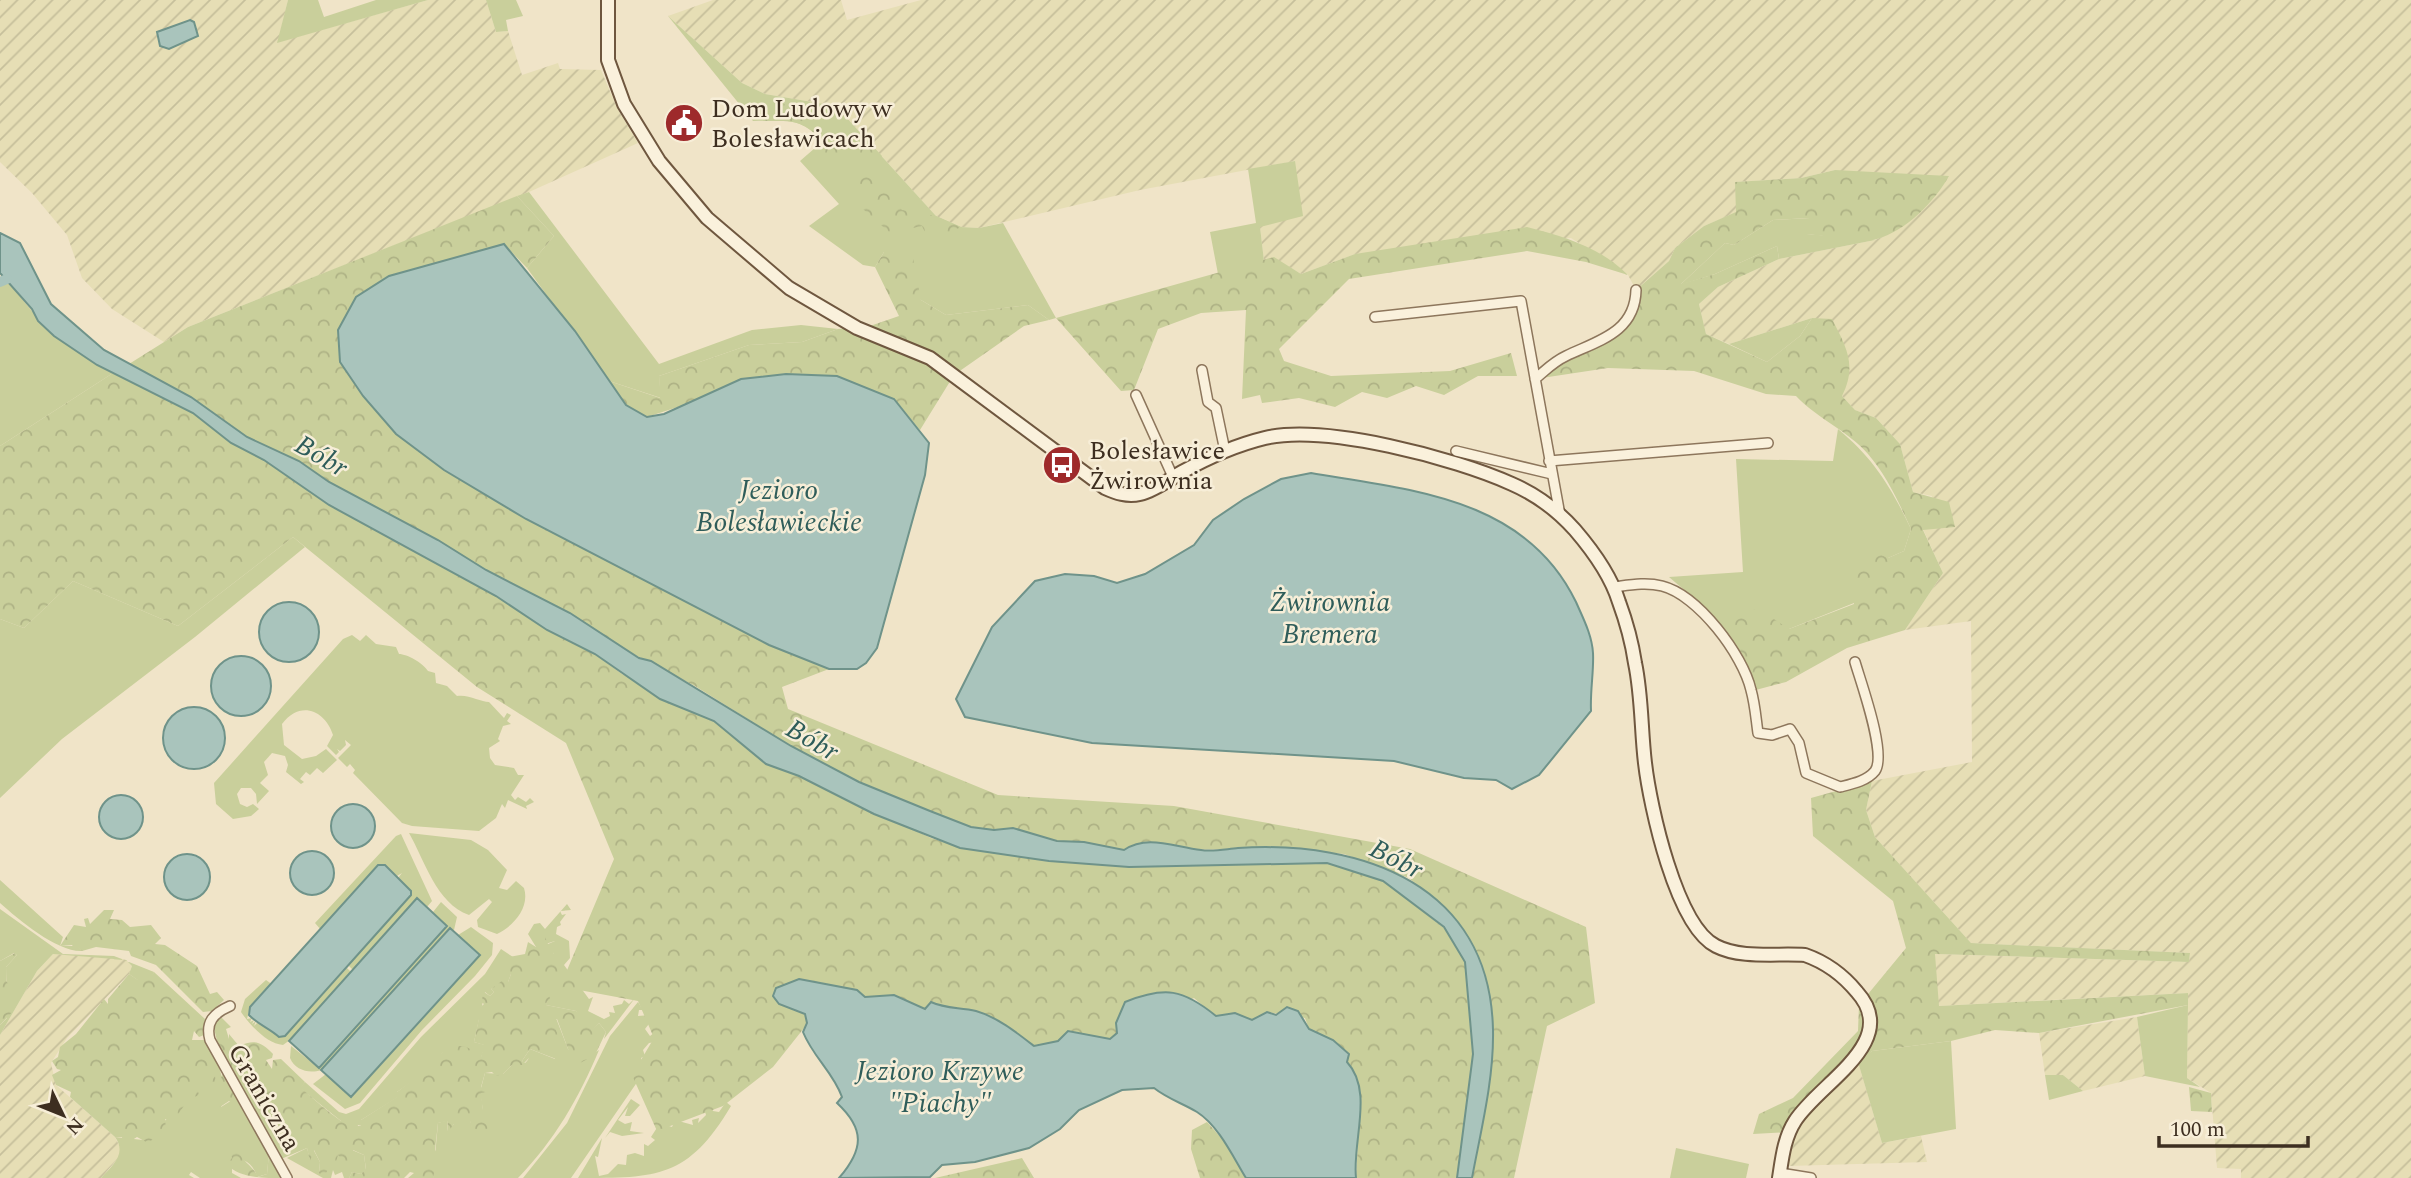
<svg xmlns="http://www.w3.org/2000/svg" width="2411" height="1178" viewBox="0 0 2411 1178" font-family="Spectral,serif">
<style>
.farmland{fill:url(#farmland-furrows)}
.green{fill:#c9cf9b}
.forest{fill:url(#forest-crowns)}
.water{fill:#a9c4bc;stroke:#6f938a;stroke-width:2}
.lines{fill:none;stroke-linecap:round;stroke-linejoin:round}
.canal{stroke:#a9c4bc;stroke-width:10}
.street-casing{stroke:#8d765c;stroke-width:12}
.secondary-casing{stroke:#6f573f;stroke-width:16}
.street{stroke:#faf1dc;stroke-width:9}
.secondary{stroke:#faf1dc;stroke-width:12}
.labels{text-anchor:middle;stroke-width:5;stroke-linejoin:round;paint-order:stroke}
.poi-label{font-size:26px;fill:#3d2e20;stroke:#f7eed8;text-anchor:start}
.street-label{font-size:26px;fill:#3d2e20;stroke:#f7eed8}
.water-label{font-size:28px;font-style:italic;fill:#2f5d5a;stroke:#f7eed8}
</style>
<defs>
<pattern id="farmland-furrows" width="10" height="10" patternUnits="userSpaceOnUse" patternTransform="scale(1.75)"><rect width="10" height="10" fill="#e6deb5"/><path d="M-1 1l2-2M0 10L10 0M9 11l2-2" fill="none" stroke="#c6bf9b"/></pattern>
<pattern id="forest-crowns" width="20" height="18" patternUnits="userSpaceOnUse" patternTransform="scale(1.75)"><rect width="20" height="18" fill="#c9cf9b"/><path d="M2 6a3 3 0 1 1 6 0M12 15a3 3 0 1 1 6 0" fill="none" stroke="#aeb285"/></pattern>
</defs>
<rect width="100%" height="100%" fill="#f0e4c8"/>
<path class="farmland" d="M0,0H288L278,42L428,0H486L496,32L508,31L522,75L558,63L560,69L601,70L617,108L638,143L529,192L188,327L164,342L112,309L82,278L67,235L32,193L0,162Z
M713,0H841L847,20L921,0H2411V1178H2241V1169L2217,1168L2211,1093L2187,1078L2188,993L1938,1006L1934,954L2189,962L2190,953L1971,943L1875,837L1866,810L1872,781L1972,762L1971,621L1905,630L1943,573L1923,529L1932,496L1913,492L1900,444L1876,418L1855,410L1841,395L1812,318L1729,344L1706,334L1699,304L1718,287L1779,259L1875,240L1894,231L1835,170L1801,178L1736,182L1737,212L1704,226L1675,248L1669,261L1636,290L1628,275L1571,238L1355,254L1301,274L1274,258L1264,261L1260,227L1295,161L1140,190L979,228L961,227L936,216L836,106L765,94L742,83L668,16Z
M53,954L116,957L126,960L132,966L129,974L67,1038L51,1063L56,1085L115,1137L121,1149L120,1156L101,1178H0V1035L37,971Z
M2137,1017L2145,1076L2083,1091L2063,1075H2045L2039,1033Z
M1858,1062L1882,1143L1921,1136L1927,1162L1788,1166L1791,1132Z"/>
<path class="green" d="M288,0H318L324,17L376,0H428L277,43Z
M486,0H516L523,16L506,20L508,31L496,32Z
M668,16L742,83L765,94L836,106L936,216L961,227L979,228L1003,223L1056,318L1049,320L1028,305L946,315L921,300L884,252L875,267L863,265L809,226L839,204L800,161L823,141C798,116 786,121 753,121Z
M1295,161L1303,216L1260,227L1264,261L1218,274L1210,232L1256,223L1248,169Z
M529,192L659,364L752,330L801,325L838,329L802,342L749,345L659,376L661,398L609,381L527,268L554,236L517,196Z
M1810,218L1807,234L1875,240L1779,259L1777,246L1715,274L1680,285L1725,243L1734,245L1773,220Z
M7,279C41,326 62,345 113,373L0,446V282Z
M1812,318L1800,336L1767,362L1729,344Z
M1838,429C1874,459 1891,487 1911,529L1904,551L1888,558L1854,603L1789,629L1718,630L1689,594L1669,577L1743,572L1736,459L1833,461Z
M293,537L305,547L195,637L62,739L0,798V619L24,628L73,581L178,626Z
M352,635L360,641L366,635L376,644L396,647L399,654C407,654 423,663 428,671L435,673L436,683L447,686L457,696C468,694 481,702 489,702L504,718L507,713L511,715L507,721L511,724L503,726L498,739L500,741L489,748L490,758L495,765L514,768L518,775H524L511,795L515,800L518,797L526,802L530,798L534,802L526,806L527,809L508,800L505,808L502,804L496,818L479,831L412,826L402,823L353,773L355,770L350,764L347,767L338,758L351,745L345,740L346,745L340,751L337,749L339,752L336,755L327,746L333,735C325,710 300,700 282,724L284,745L302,759L316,756L326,749L337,760L323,773L317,768L310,775L306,772L300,779L304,782L301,784L286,772L288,765L285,756L272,753L264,762L268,775L260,783L269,791L257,804L256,794L251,788H241L237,794L240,804L247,807L253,804L259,809L251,816L233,819L216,804L214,783L343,639Z
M409,833L471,840L488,850L507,870L499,888L507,890L516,881L524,888C530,907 514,926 497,934L478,927L477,920L492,902L489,899L469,915C436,903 425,861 409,833Z
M401,834L432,901L427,907L417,899L353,970L348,965L411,895V891L398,878L402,873L397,876L385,865H378L321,930L315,923L396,836Z
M0,880L63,937L60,946H78L82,951C57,952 19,920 0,903Z
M441,902L457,917L454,930L449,928L321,1070C309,1074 295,1070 290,1058L291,1046L319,1068L447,926L433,912Z
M567,904L571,910L560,911L562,915L566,914L560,922L561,925L557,927L556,934L569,941L570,958L564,965L589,999L593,997L588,1011L604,1019L610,1016L609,1012L615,1013L613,1006L622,1004L624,1000L629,1004L635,998L604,1039L606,1032L599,1023L591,1032L576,1011L546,1005L548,985L559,984L553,952L555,941L536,947L528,934L534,924L540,923L545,929Z
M0,909L63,954L114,956L154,972L152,977L139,981L129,974L132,966L126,960L53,954L37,971L0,1035V1025L7,1018L6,967L17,955L14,953L0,961Z
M471,927L493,943L492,955L475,976L422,1030L360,1103L345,1109L313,1084L326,1074L352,1097L480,955L458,935Z
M501,949L513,957H509L511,974L508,982L491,989L494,992L490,996L485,992L474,1042L485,1045L481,1058L452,1049L442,1053L433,1067L397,1092L398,1097L361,1120L362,1126L341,1121L300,1088L305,1082L339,1112L346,1114L359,1109L421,1037L485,974Z
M347,968L351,972L315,1022L283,1045C267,1044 250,1025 241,1012L245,999L266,980L273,985L250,1007L247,1019L252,1018L250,1022L254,1020L252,1024L256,1021L254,1026L257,1023L266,1025L279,1037L285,1036Z
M638,1002L643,1010H639L638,1016L650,1015L652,1020L645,1029L650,1036L658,1030L656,1042L649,1043L643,1050L645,1056L641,1058L643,1065H649L571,1178H523L567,1123L610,1036Z
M2188,1005L2187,1078L2200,1087L2145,1076L2137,1017Z
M556,1018L568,1049L585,1059L599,1050C579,1098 554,1141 518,1178H433L438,1123L448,1120L447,1131L454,1124L470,1120L475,1137L483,1110L480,1092L485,1073L503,1074L512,1065H525L529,1058L524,1063L522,1061L530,1049L555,1059L551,1019Z
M1951,1041L1956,1129L1882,1143L1858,1062L1872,1051Z
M219,1067L226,1091L221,1107L237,1097L269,1153L267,1174L257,1177C254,1165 245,1158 232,1158V1173L241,1178H200L191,1172L189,1175L194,1178H101C113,1165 127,1154 115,1137L143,1140C163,1120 184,1110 196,1084L208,1080Z
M2045,1075H2063L2083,1091L2049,1100Z
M263,1079L255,1083L273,1104L271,1108L277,1139H269L236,1080Z
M631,1099L640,1105L630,1116H625L628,1107L618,1120L625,1124L632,1122L630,1131L644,1133L622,1136L610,1132L605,1138Z
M726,1102L731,1106C688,1178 658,1178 578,1178L602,1138L598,1157L595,1156L599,1176L608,1174L618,1164L626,1165L627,1155L635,1153L644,1156V1144L648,1146L655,1140L651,1137L660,1123L672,1127L675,1120L693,1125L692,1120L699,1118L698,1123L706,1115L703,1104L711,1105L713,1111L719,1112Z
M307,1148L310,1159L313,1149L320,1162L319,1173L338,1155L352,1150L364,1155L366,1170L361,1174L352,1172L349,1178H344L342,1172L335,1175L333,1170L331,1178H323L287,1158Z
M1676,1148L1749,1164L1746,1178H1670Z"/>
<path class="forest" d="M801,101L842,144L868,141L882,156L872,176L902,210L936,216L961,227L930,242L922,226L890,233L863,209L856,156L831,167L815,148L823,141C801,119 794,121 764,121L761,109Z
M1835,170L1949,176C1935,201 1906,231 1877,239C1861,244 1824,235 1806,234L1809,218L1773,220L1734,245L1725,243L1681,284L1715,274L1777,246L1779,259L1718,287L1699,304L1706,334L1767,362L1800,336L1812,318L1832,319C1847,348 1857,366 1842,396L1855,410L1876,418L1900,444L1913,492L1949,502L1955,527L1923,530L1943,573L1905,630L1847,648L1786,682L1752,691L1718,630L1757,608L1789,629L1854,604L1851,568L1874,551L1888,558L1904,551L1911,529C1899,503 1887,476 1868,454C1848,431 1818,419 1796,396L1766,394L1694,371L1608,368L1535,379L1624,321L1636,290L1669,261L1675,248L1704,226L1736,212L1735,182L1801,178Z
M517,196L554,236L527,268L504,244L389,276L356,297L769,645L829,669L782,687L788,709L998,795L1174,806L1410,849L1586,927L1595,1003L1547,1026L1514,1178H1472L1480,1136L1478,956L1458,922L1409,878L1344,854L1282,848L1125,851L1084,842L1057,841L1013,828L994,830L971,827L930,811L859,782L791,746L695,686L620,647L570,613L486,570L438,540L329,482L299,461L248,438L191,397L129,364L188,327Z
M1527,227C1565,237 1600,247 1628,275L1586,262L1527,251L1349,279L1279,349L1284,361L1331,376L1450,371L1511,353L1517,376H1478L1444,395L1416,386L1387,398L1362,392L1335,407L1299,398L1262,403L1260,395L1242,399L1246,310L1201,313L1158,329L1134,390L1121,391L1056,318L1274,257L1301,274L1355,254Z
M911,248L921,300L946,315L1028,305L1049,320L1024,326L954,375L920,430L894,399L837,376L687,404L647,417L626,405L609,381L660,398L659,376L749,345L802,342L838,329L870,326L899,316L875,267L884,252Z
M113,373L194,413L231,443L264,459L329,505L496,596L547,630L596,655L622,674L714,721L766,763L799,776L931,838L960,847L1049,861L1129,867L1328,863L1384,881L1444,928L1465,962L1473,1054L1457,1178H1356L1360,1105L1357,1088L1347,1062L1333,1040L1309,1029L1305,1018L1267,1012L1252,1020L1235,1013L1215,1016L1194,998L1117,1033L1110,1039L1068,1031L1058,1041L1034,1046C1017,1033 996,1017 976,1011C960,1007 946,1009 932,1002L925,1009L895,995L865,997L857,991L818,982L780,1004L805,1014L808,1023L773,1067L723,1106L657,1131L632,1075L654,1038L638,1001L563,987L575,1002L567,1006L549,986L550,1001H547L546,1005L576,1011L591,1023V1031L599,1023L606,1032L595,1055L580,1063L568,1049L557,1019H552L560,1041L556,1059L530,1049L522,1061L525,1063L531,1057L529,1066L524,1068L525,1065H512L503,1074L496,1076L492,1072L485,1073L481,1087L486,1092L481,1093L483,1110L491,1124L484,1133L474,1138L470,1121L465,1129L454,1124L447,1133L448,1121L438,1123L435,1150L438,1154L433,1178H408L414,1173L410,1172L404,1178H349L352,1172L361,1174L366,1169L364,1155L353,1150L354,1157L346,1163L338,1155L335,1165L329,1167L324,1177L319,1173L320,1162L314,1150L310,1161L307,1148L281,1159L269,1139L277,1138L274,1128L263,1120L265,1110L273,1104L256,1102L252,1087L260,1091L261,1087L254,1083L261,1079L236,1080L219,1049L213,1024L220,1016L231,1027L226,1029L229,1039V1034L239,1046C255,1039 261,1042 273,1054L272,1058L266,1060L272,1069L273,1060L281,1059L305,1082L301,1088C314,1099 327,1111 341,1121L356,1117L358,1126H361V1120L397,1097V1092L410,1082L414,1075L432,1067L428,1064L431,1056L442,1053L446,1045L451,1044L452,1048C465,1042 472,1050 481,1057L484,1045L474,1042L479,1018L476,1011L484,1004L481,1002L484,992L490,996L494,992L491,989L503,980L508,982L511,974L502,968L509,957L525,954L528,942L536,947L538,938L545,937L548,944L555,941L559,949L553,953L561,961L556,964L565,975L614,859L566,743L477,687L293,537L178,626L73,581L24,628L0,619V446Z
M1872,781L1866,810L1875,837L1971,943L2190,953L2189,962L1935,954L1939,1006L2188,993V1005L2039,1033L1995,1030L1951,1041L1872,1051L1791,1132L1753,1134L1759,1114L1793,1098L1858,1031L1859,1005L1906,948L1893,901L1813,836L1811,798Z
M104,910H114L110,919L122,920L130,927L151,925L161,938L155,944L165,945L197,966L210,994L217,992L224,1000L212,1011L203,1012L156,965L131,956L129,951L96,947L82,951L78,947L75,950L72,945L60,946L74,925L86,927L84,919L88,918L90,924Z
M15,953L17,955L6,967V981L20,998L12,1001L14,1010L0,1025V961Z
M144,971L151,977L154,972L205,1019L204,1035L199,1037L194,1031L192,1040H205L219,1067L215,1076L216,1084L209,1081L203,1085L196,1084L199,1095L188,1100L173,1122L165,1119L166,1129L148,1143L137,1137L123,1146L122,1137H115L70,1097L71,1092L56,1085L52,1075L61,1070L57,1069L52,1061L58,1057L60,1047L76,1034L104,999L108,1004V999L129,974L138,980L137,972Z
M223,1073L237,1097V1106L229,1101L220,1107L211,1090L216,1086L225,1090L221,1078Z
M2189,1087L2211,1093L2212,1112L2191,1111Z
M1207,1122L1224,1141L1246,1178H1200L1191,1149L1192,1130Z
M238,1151C243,1162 253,1166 258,1177L267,1174L269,1153L283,1178C263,1178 238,1178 227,1164L232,1158L231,1153Z
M1022,1158L1034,1178H935Z"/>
<path class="water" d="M190,20L194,22L198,36L169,49L160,46L157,32Z
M0,233L20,243L51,304L104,350L191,397L247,437L299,461L329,482L438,540L486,570L570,613L639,658L651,661L791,746L859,782L930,811L971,827L994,830L1013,828L1057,841L1084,842L1124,850C1147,834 1174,847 1201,850C1213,852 1226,849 1238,848C1363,840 1490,885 1493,1030C1494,1079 1481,1130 1472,1178H1457L1473,1054L1465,962L1444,927L1383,881L1327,863L1129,867L1049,861L960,848L874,814L799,776L766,764L714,721L660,699L595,654L547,630L496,596L329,505L264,460L231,443L193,413L97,365L54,336L38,321L32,309L0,273Z
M504,244L575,331L626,405L647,417L664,414L741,379L786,374L837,376L894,399L929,443L925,475L877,648L866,663L857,669H829L769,645L526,519L444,470L396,434L363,396L340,362L338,330L356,297L389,276Z
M1311,473C1412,490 1526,498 1576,602C1583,618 1592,635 1593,653C1594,671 1590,691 1591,711L1539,775L1512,789L1496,780L1464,778L1394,761L1092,743L965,717L956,699L992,627L1035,581L1065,574L1094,576L1117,583L1145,574L1194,545L1213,520L1244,499L1281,479Z
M259 632a30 30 0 1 1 60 0a30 30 0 1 1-60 0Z
M211 686a30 30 0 1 1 60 0a30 30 0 1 1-60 0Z
M163 738a31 31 0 1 1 62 0a31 31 0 1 1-62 0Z
M99 817a22 22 0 1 1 44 0a22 22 0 1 1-44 0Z
M331 826a22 22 0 1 1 44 0a22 22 0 1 1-44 0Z
M290 873a22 22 0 1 1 44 0a22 22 0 1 1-44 0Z
M164 877a23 23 0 1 1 46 0a23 23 0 1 1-46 0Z
M378,865H385L411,891V895L285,1036L279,1037C269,1028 257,1024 249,1015L250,1007Z
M417,898L447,926L319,1068L289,1041Z
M450,928L480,955L351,1097L321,1070Z
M799,979L857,990L865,997L894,995L925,1009L931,1002C946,1009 960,1007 976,1011C997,1017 1016,1032 1034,1046L1058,1041L1068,1031L1110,1039L1117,1033L1116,1023L1125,1002C1165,986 1183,989 1216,1016L1235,1013L1252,1020L1267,1012L1276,1015L1287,1007L1298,1011L1309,1029L1333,1040L1349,1054L1347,1062C1374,1091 1352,1141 1356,1178H1246C1233,1157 1219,1126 1197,1112C1182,1103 1168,1099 1154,1088L1122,1090L1079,1110L1060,1129L1029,1148L975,1162L942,1165L930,1177L839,1178C864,1149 865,1129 837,1103L842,1097C833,1072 813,1057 803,1032L807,1023L805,1014L779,1004L773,996L776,988Z"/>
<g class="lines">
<path class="canal" d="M0,282L7,279"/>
<g class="street-casing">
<path id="street" d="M1375,317L1521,301L1560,515
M1202,370L1208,402L1216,408L1225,451
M1535,379C1546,370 1553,362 1566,356C1597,341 1635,333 1636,290
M1136,395L1173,477
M1456,451L1552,474
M1549,461L1768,443
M1614,587C1630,585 1646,582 1662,586C1698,595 1743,655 1751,690C1755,704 1756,719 1758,733L1772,735L1790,729L1799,743L1806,773L1840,787C1852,784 1867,781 1875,771C1887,754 1861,683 1855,662
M230,1006C214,1013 205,1022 210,1040L287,1178
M1780,1173L1811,1178"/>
</g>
<g class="secondary-casing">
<path id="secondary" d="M608,0V60L624,104L659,161L707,218L789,288L857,328L930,358L1105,488C1116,493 1127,497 1140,494C1154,491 1170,479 1182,472C1209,457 1236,445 1265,438C1325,424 1455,458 1512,484C1535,494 1558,511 1575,530C1593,551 1611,576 1619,602C1626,621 1632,643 1635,663C1642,696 1641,730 1645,763C1650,806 1676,926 1716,946C1741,959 1778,953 1805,955C1825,962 1843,975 1857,992C1902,1042 1819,1083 1795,1121C1784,1138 1782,1159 1779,1178"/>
</g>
<use href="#street" class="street"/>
<use href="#secondary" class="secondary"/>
</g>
<defs>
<g id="civic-disc" transform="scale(2.0125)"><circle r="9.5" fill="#9e2a2b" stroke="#f7eed8"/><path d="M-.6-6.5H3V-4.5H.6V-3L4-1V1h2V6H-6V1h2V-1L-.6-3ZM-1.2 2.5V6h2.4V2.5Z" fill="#fff"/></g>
<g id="bus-disc" transform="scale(2.0125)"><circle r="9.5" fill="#9e2a2b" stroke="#f7eed8"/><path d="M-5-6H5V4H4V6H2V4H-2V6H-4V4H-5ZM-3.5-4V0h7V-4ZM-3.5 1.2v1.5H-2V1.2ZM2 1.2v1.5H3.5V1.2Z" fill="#fff"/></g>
</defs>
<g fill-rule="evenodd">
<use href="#civic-disc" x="684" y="123"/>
<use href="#bus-disc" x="1062" y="465"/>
</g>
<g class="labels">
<g class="poi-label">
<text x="711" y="117">Dom Ludowy w<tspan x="711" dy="30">Bolesławicach</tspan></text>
<text x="1089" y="459">Bolesławice<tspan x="1089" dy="30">Żwirownia</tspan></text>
</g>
<g class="street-label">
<text transform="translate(265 1097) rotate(60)" y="9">Graniczna</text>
</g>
<g class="water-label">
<text transform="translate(322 455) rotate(30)" y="10">Bóbr</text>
<text x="779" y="499">Jezioro<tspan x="779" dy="32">Bolesławieckie</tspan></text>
<text x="1330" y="611">Żwirownia<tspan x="1330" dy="32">Bremera</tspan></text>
<text transform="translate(813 739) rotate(30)" y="10">Bóbr</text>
<text transform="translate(1397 858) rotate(27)" y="10">Bóbr</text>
<text x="940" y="1080">Jezioro Krzywe<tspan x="940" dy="32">"Piachy"</tspan></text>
</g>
</g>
<g transform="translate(63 1115) rotate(133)" stroke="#f7eed8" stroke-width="5" paint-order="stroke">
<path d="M0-5L12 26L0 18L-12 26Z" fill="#3d2e20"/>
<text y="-10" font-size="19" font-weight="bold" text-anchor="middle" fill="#3d2e20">N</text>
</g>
<path d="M2159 1136v10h149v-10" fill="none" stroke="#3d2e20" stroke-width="3.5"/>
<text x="2170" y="1136" font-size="21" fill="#3d2e20" stroke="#f7eed8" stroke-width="5" paint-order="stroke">100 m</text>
</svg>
